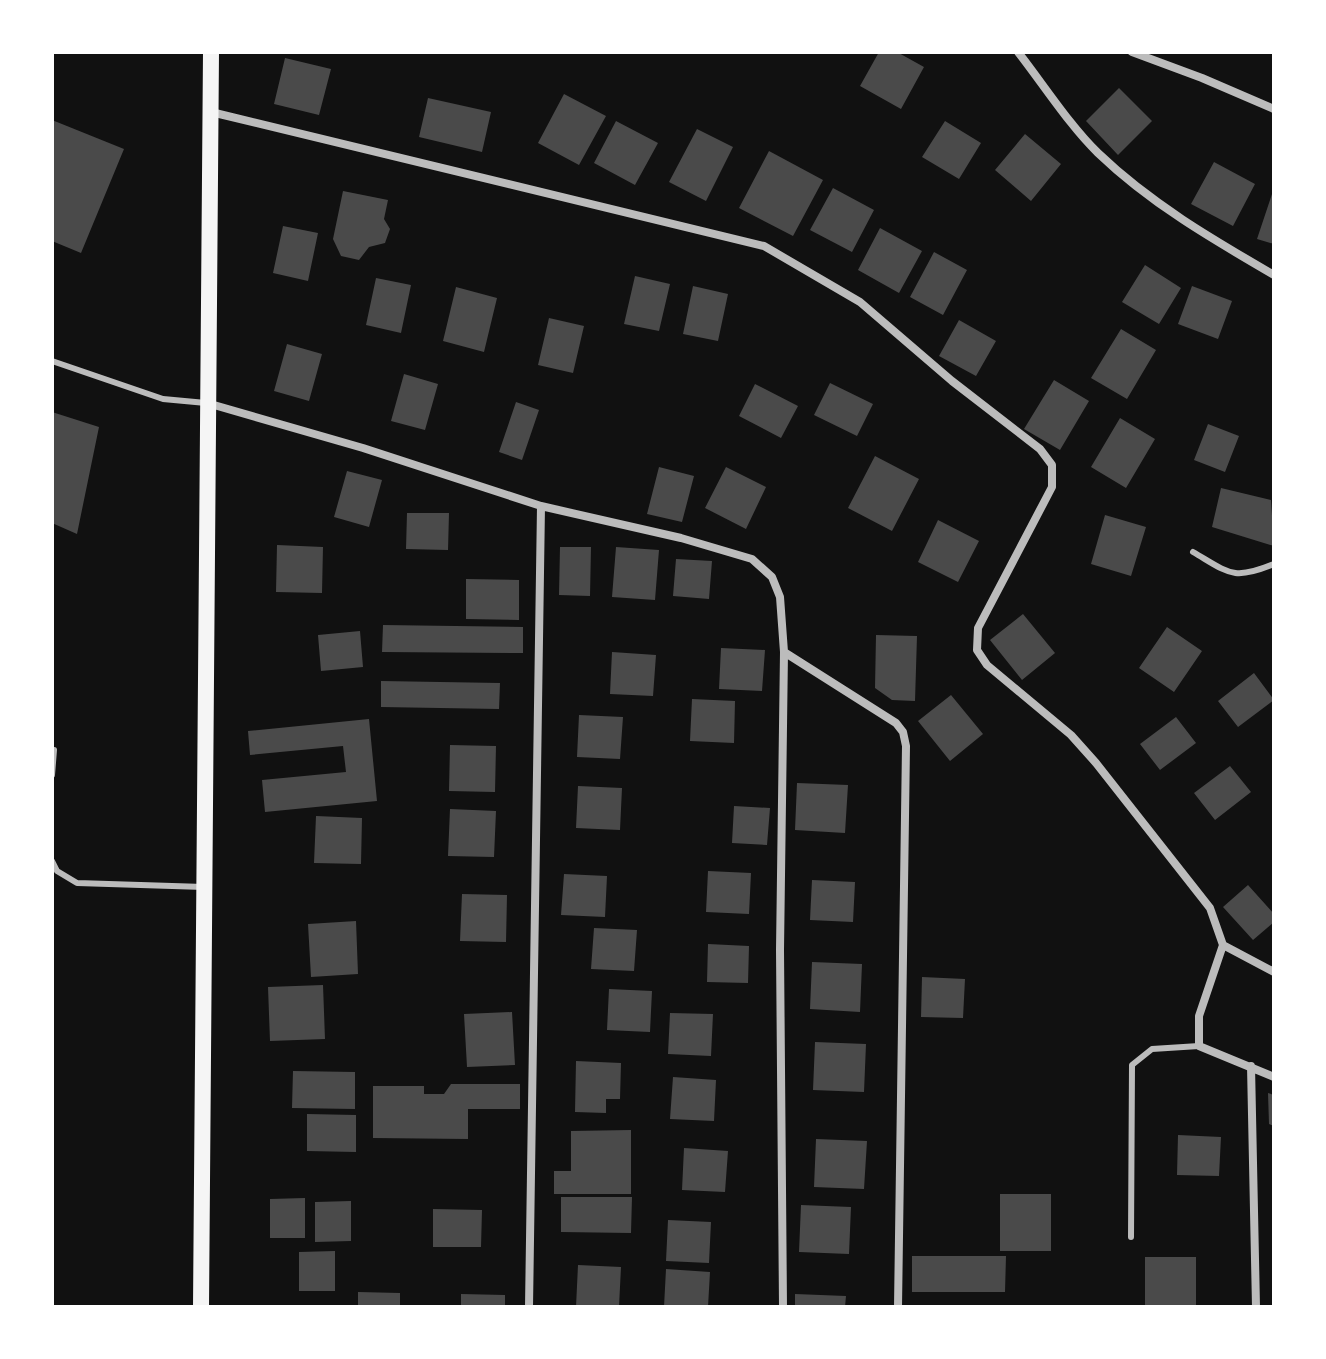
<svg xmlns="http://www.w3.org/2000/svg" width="1326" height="1359" viewBox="0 0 1326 1359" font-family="'Noto Sans',sans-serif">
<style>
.building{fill:#4a4a4a}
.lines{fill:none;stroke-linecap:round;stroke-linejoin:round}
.service{stroke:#bcbcbc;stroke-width:6}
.minor{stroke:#bcbcbc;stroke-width:8}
.secondary{stroke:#f5f5f5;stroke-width:16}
</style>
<rect width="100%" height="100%" fill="#111"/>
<path class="building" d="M879,52H897L924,67L901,109L860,86Z
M285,58L331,69L319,115L274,104Z
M1119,88L1152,121L1118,155L1086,121Z
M564,94L606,116L579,165L538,143Z
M428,98L491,112L482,152L419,137Z
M52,120L124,149L81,253L52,241Z
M616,121L658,143L635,185L594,163Z
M945,121L981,143L959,179L922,157Z
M697,129L733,147L706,201L669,182Z
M1025,134L1061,164L1031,201L995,170Z
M769,151L823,180L793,236L739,208Z
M1214,162L1255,184L1233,226L1191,204Z
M833,188L874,210L852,252L810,230Z
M1274,188V244L1257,239Z
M343,191L388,200L384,219L390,229L385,243L369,247L359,260L341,256L333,239Z
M283,226L318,233L308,281L273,273Z
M880,228L922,251L899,293L858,270Z
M934,252L967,270L943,315L910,297Z
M1145,265L1181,288L1159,324L1122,302Z
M635,276L670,284L659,331L624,324Z
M376,278L411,285L401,333L366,325Z
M693,286L728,294L718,341L683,334Z
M1192,286L1232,301L1218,339L1178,324Z
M456,287L497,298L484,352L443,341Z
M549,318L584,326L573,373L538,365Z
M959,320L996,341L976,376L939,356Z
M1121,329L1156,350L1127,399L1091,378Z
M287,344L322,354L309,401L274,391Z
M404,374L438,384L425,430L391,421Z
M1054,380L1089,401L1060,450L1024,429Z
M830,383L873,404L857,436L814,415Z
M755,384L798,406L781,438L739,416Z
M516,402L539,410L522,460L499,452Z
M52,412L99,427L77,534L52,523Z
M1120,418L1155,439L1126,488L1091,467Z
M1208,424L1239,436L1225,472L1194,460Z
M875,456L919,479L892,531L848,508Z
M659,467L694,476L682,522L647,514Z
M726,467L766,487L746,529L705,508Z
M347,471L382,480L369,527L334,517Z
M1221,488L1271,500L1274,546L1212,527Z
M407,513H449L448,550L406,549Z
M1105,515L1146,527L1131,576L1091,564Z
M938,520L979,541L958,582L918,562Z
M277,545L323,547L322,593L276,592Z
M560,547H591L590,596L559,595Z
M616,547L659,550L655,600L612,597Z
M676,559L712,561L709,599L673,596Z
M466,579L519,580V620L466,619Z
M1023,614L1055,653L1022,680L990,640Z
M383,625L523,627V653L382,652Z
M1167,627L1202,651L1174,692L1139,668Z
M360,631L363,667L321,671L318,635Z
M876,635L917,636L915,701L892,700L875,688Z
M721,648L765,650L762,691L719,689Z
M612,652L656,655L653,696L610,694Z
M1254,673L1274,700L1238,727L1218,701Z
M381,681L500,683L499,709L381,707Z
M951,695L983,734L950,761L918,721Z
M692,699L735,701L734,743L690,741Z
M579,715L623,717L620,759L577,757Z
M1176,717L1196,743L1160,770L1140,744Z
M369,719L377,801L265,812L262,780L346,772L343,746L250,755L248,731Z
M450,745L496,746L495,792L449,791Z
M1230,766L1251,792L1215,820L1194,793Z
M797,783L848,785L845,833L795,830Z
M578,786L622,788L620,830L576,828Z
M734,806L770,808L767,845L732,843Z
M450,809L496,811L494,857L448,856Z
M316,816L362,818L361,864L314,863Z
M708,871L751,873L749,914L706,912Z
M564,874L607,876L605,917L561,915Z
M812,880L855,882L853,922L810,920Z
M1248,885L1274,914V922L1253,940L1223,907Z
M462,894L507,895L506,942L460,941Z
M356,921L358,974L311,977L308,924Z
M594,928L637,930L634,971L591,969Z
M708,944L749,946L748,983L707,982Z
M812,962L862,964L860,1012L810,1009Z
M922,977L965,979L963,1018L921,1017Z
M323,985L325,1039L270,1041L268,987Z
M609,989L652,991L650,1032L607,1030Z
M512,1012L515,1065L467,1067L464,1014Z
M670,1013L713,1014L711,1056L668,1054Z
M815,1042L866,1044L864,1092L813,1090Z
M576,1061L621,1063L620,1099H606V1113L575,1112Z
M293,1071L355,1072V1109L292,1108Z
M673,1077L716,1080L714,1121L670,1119Z
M451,1084H520V1109H468V1139L373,1138V1086H424V1094H444Z
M1268,1093L1274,1095V1126L1269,1124Z
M307,1114L356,1115V1152L307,1151Z
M631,1130V1194H554V1171H571V1131Z
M1178,1135L1221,1137L1219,1176L1177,1175Z
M816,1139L867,1141L864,1189L814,1187Z
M684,1148L728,1151L725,1192L682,1190Z
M1000,1194H1051V1251H1000Z
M561,1197H632L631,1233L561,1232Z
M305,1198V1238H270V1199Z
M351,1201V1241L315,1242V1202Z
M801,1205L851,1207L849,1254L799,1252Z
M433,1209L482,1210L481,1247H433Z
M668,1220L711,1222L709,1263L666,1261Z
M335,1251V1291H299V1252Z
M912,1256H1006L1005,1292H912Z
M1145,1257H1196V1307H1145Z
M578,1265L621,1267L619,1307H576Z
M666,1269L710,1272L708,1307H664Z
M358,1292L400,1293V1307H358Z
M461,1294L505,1295V1307H461Z
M795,1294L846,1296L845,1307H795Z"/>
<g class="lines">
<path class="service" d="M52,361L163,399L206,403
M1193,552C1229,573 1233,581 1274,564
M52,775L54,750
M52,861L57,871L77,883L204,887
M1131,1237L1132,1065L1152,1049L1199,1046"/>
<path class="minor" d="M1018,52C1043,84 1070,126 1098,153C1150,203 1212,239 1274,275
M1132,52L1202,78L1274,109
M211,112L764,246L860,302L952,381L1040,449L1052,465V487L978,628L977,650L987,665L1071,735L1096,763L1210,908L1223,945L1274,972
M207,403L363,448L541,506L681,538L752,559L772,577L780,597L784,652L896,723L903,732L906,746L898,1307
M1223,945L1199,1016V1046L1274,1077
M1251,1066L1256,1307
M529,1307L541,506
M783,1307L780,950L784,652"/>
<path class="secondary" d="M201,1307L211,52"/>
</g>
<rect width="1326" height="1359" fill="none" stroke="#ffffff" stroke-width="108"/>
</svg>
